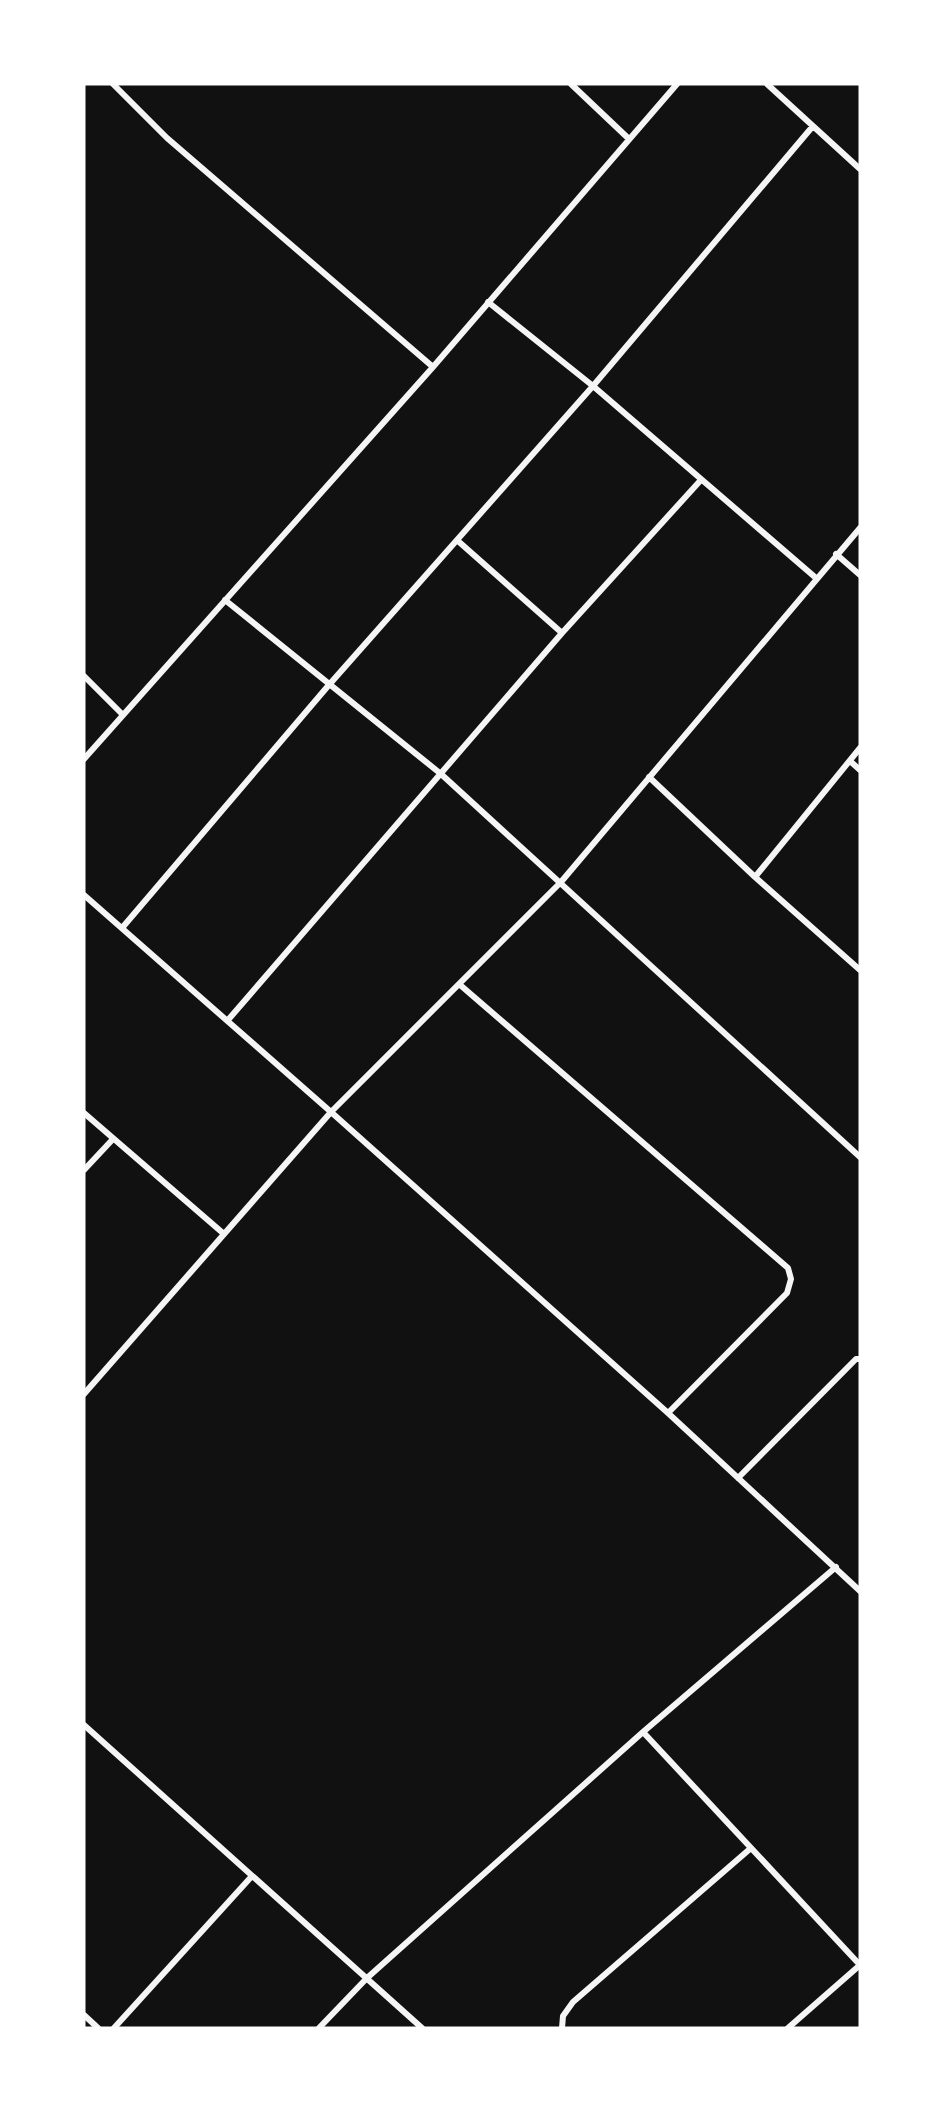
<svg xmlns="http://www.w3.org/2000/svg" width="944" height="2112" viewBox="0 0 944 2112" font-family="'Exo 2',sans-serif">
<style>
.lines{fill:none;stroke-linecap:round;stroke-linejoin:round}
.minor{stroke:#f5f5f5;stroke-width:6}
</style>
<rect width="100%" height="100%" fill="#111"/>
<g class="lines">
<path class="minor" d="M113,84L167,138L433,367
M571,84L629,139
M767,84L860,169
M488,302L593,386L816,578
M458,541L562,633
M836,554L860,575
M225,600L441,774L860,1157
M84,676L123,715
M84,759L433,367L677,84
M850,761L860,770
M649,777L755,877L860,970
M755,877L860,748
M84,895L331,1112L668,1413L860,1591
M122,928L328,686L593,386L813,126
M459,984L788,1268L791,1279L787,1293L668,1413
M228,1020L562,633L700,481
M84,1113L224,1234
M84,1170L113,1139
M84,1394L331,1112L561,882L860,528
M738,1478L856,1359H860
M84,1725L422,2028
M643,1732L860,1965
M84,2015L98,2028
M114,2028L252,1876
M319,2028L367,1978L643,1732L836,1567
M562,2028L563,2016L573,2002L751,1848
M788,2028L860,1965"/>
</g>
<rect width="944" height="2112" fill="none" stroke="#ffffff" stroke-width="171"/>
</svg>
